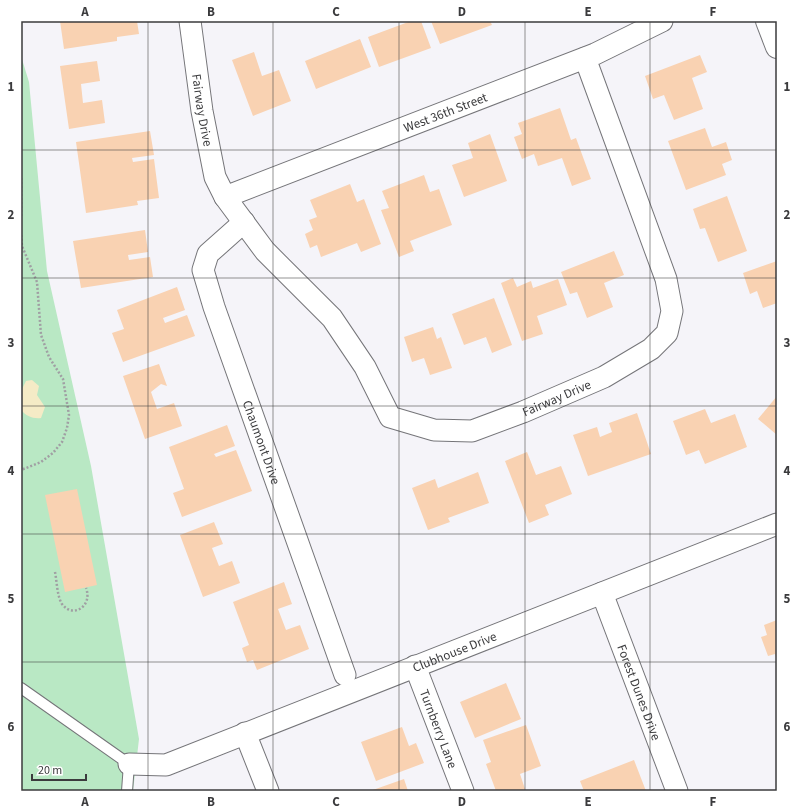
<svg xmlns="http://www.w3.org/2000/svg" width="798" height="812" viewBox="0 0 798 812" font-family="'Source Sans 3',sans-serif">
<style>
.green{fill:#b9e8c4}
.sand{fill:#f5ebc6}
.building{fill:#f9d2b2}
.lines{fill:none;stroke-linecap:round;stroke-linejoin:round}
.lane-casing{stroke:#757579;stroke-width:12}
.street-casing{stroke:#757579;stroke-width:23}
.secondary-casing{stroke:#757579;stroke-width:24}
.path{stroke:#a09fa3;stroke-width:2.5;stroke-dasharray:2 2;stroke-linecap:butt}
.lane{stroke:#fff;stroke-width:10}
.street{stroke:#fff;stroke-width:21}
.secondary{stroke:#fff;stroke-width:22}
.grid{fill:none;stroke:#3b3b3d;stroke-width:1;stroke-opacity:0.55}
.labels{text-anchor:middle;stroke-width:4;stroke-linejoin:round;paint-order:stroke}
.street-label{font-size:13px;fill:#3b3b3d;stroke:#fff}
.neatline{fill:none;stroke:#3b3b3d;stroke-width:1.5}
.grid-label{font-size:13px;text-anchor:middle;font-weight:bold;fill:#3b3b3d}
</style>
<rect width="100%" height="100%" fill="#f5f4f9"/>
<path class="green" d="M21,56L29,82L47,271L91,466L139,739L133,791H21Z"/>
<path class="sand" d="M32,380L39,386L37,395L45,407L41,418C33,419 26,416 21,410V391L26,381Z"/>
<path class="building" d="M60,21H137L139,34L117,37V41L64,49Z
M411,21H421L431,48L379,67L368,37Z
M431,21H490L492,25L440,44Z
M360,39L371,67L316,89L305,61Z
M254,52L262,76L279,70L291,101L253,116L232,60Z
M700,55L707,72L692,78L703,109L674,120L664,95L653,99L645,76Z
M97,61L100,81L81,84L83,103L102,100L105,123L69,129L60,66Z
M560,108L571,140L576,138L591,179L572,186L562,158L538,166L534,154L522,159L514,137L522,134L518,123Z
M705,128L712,147L726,142L732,160L722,164L726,175L686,190L668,141Z
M150,131L154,155L132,158L133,162L154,159L159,198L137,201L138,205L86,213L76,142Z
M490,134L507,181L464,197L452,165L473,158L468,143Z
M424,175L430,192L439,189L452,225L410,241L414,251L399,257L381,210L389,208L382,191Z
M350,184L357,202L364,199L381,244L361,252L357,243L321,257L317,245L310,248L305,234L313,230L309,220L317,217L310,200Z
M727,196L747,251L718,262L705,228L700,229L693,209Z
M145,230L148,252L128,255L129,260L150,257L153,277L81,288L73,241Z
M614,251L624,275L604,283L613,307L587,318L577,292L570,294L561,272Z
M777,261V303L763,308L757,291L750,294L743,273Z
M513,278L517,287L531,281L533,288L558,279L567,305L537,316L543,334L522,341L501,283Z
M177,287L185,310L163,318L165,323L187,315L195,336L123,362L112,333L124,329L117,310Z
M494,298L512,345L492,353L486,337L464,345L452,314Z
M433,327L437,339L441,337L452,368L430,375L424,358L412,362L404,337Z
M159,364L167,386L161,384L151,392L157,409L174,403L182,426L145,439L123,376Z
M777,396V435L758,419Z
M705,409L711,423L735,414L747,447L705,464L699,450L686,455L673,421Z
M637,413L651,454L588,476L573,435L597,427L600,437L612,432L609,423Z
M227,425L235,446L214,454L216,457L236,450L252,491L182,517L173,493L184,489L169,447Z
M527,452L536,475L561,466L572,494L545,505L549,515L529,523L505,461Z
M478,472L489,503L448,518L450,522L428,530L412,488L435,479L438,488Z
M77,489L97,585L65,592L45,495Z
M214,522L223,544L212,548L219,566L232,561L240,583L203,597L180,535Z
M284,582L292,604L278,609L286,630L300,625L309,649L257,670L253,660L247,662L242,648L249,645L233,602Z
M777,620V660L775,654L768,656L761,637L767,635L764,625Z
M506,683L521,719L475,738L460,702Z
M526,725L541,766L520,774L525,789L521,791H496L486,764L491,762L483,740Z
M402,727L409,746L416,743L424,763L376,781L361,742Z
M634,760L646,791H584L580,781Z
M404,779L408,791H370Z"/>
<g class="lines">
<g class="lane-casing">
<path id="lane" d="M21,688L129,764L127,791"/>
</g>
<g class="street-casing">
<g id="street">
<path id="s1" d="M190,21L202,111L215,177L225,197L265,251L332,318L365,367L390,417L434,430L472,431L523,412L604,377L651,349L667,333L672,311L666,279L585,58"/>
<path id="s2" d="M225,197L595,54L662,21"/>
<path id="s3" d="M244,222L208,254L203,270L214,307L345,675"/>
<path id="s4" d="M602,593L677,791"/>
<path id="s5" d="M415,666L463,791"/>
<path d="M245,733L268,791"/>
<path id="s6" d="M129,764L166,765L777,524"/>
</g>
</g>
<g class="secondary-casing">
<path id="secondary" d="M767,21L777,47"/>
</g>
<path class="path" d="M21,178V216
M21,235L22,246L37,282L41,335L49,357L63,379L69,415L67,428L62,442L53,453L41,462L21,470
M55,572C57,582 57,596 62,604C73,619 93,606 86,588"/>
<use href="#lane" class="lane"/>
<use href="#street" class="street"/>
<use href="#secondary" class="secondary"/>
</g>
<path class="grid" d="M148,21V791M273,21V791M399,21V791M525,21V791M650,21V791M21,150H777M21,278H777M21,406H777M21,534H777M21,662H777"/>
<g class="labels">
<g class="street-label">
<text dy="5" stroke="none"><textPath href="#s1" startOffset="90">Fairway Drive</textPath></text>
<text dy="5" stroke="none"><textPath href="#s2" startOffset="236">West 36th Street</textPath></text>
<text dy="5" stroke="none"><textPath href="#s1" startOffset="632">Fairway Drive</textPath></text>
<text dy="5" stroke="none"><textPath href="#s3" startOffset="247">Chaumont Drive</textPath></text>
<text dy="5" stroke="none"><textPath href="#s6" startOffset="347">Clubhouse Drive</textPath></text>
<text dy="5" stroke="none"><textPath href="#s4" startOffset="106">Forest Dunes Drive</textPath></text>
<text dy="5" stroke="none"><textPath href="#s5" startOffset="67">Turnberry Lane</textPath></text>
</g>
</g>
<rect width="798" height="812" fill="none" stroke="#ffffff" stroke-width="44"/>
<path d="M32 774v6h54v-6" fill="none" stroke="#3b3b3d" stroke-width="2"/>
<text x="38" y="774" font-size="12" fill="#3b3b3d" stroke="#ffffff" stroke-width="3" paint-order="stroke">20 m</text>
<rect x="22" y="22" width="754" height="768" class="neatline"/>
<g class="grid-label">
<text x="85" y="16">A</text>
<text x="211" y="16">B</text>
<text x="336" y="16">C</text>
<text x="462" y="16">D</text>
<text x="588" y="16">E</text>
<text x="713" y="16">F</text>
<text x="11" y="91">1</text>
<text x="787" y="91">1</text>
<text x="11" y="219">2</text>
<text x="787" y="219">2</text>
<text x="11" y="347">3</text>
<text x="787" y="347">3</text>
<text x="11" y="475">4</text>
<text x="787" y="475">4</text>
<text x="11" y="603">5</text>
<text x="787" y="603">5</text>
<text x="11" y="731">6</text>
<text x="787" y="731">6</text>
<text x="85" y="806">A</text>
<text x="211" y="806">B</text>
<text x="336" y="806">C</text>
<text x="462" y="806">D</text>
<text x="588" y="806">E</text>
<text x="713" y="806">F</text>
</g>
</svg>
